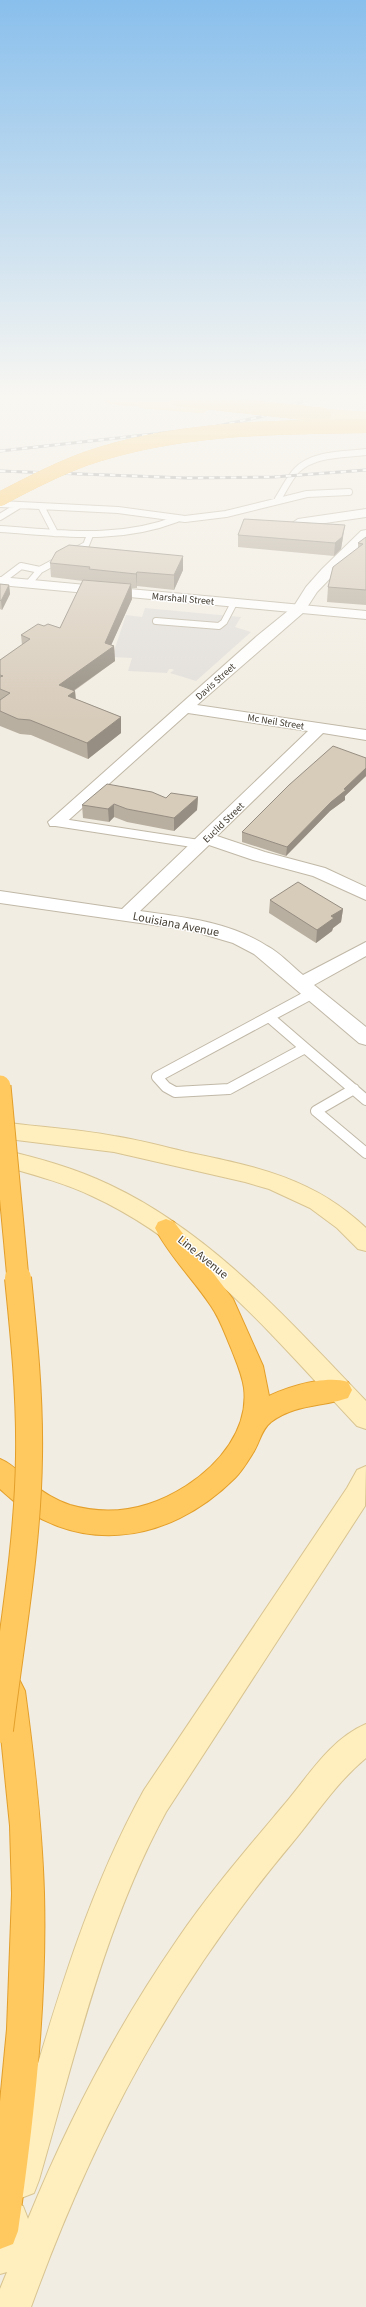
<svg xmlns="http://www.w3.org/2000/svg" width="366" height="2307" viewBox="0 0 366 2307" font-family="'Source Sans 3',sans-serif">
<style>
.parking{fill:#e2dfdb}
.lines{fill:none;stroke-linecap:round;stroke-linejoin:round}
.service-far2-casing{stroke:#c0b8a7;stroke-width:8}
.service-far1-casing{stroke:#c0b8a7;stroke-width:10}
.service-casing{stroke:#c0b8a7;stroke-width:12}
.minor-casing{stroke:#c0b8a7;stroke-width:2}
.tertiary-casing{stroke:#c0b8a7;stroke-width:2}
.secondary-casing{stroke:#d8c491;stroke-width:2}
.primary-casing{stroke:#e8bd5a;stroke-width:2}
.motorway-casing{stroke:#e39f2a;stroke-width:2}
.service-far2{stroke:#fff;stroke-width:6}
.service-far1{stroke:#fff;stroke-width:8}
.service{stroke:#fff;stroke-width:10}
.minor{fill:#fff;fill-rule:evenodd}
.tertiary{fill:#fff;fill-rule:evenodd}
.secondary{fill:#ffefbf;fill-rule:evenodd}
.primary{fill:#ffde8e;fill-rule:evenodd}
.motorway{fill:#ffc960;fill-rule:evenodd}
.rail-casing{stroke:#939393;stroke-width:3}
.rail{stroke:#fff;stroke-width:2;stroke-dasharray:5.5;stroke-linecap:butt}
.primary-bridge-casing{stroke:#e8bd5a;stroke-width:14;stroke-linecap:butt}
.motorway-bridge-far2-casing{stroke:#e39f2a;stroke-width:14;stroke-linecap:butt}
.motorway-bridge-far1-casing{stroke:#e39f2a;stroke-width:23;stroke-linecap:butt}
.motorway-bridge-casing{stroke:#e39f2a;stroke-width:28;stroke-linecap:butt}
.primary-bridge{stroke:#ffde8e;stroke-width:14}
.motorway-bridge-far2{stroke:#ffc960;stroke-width:14}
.motorway-bridge-far1{stroke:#ffc960;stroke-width:21}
.motorway-bridge{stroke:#ffc960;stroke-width:26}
.wall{fill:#b9afa0}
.shaded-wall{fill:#968e82}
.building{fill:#d7cbba;stroke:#968e82}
.labels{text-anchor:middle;stroke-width:3;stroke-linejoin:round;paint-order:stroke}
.far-street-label{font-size:10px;fill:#433d32;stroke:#fff}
.street-label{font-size:12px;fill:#433d32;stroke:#fff}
</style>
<rect width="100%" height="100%" fill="#f2ede2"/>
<path class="parking" d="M145,608L241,617L235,627L251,632L196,681L170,673L174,670L172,669H169L167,673L128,671L132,658L112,657L126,615L142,617Z"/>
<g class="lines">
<g class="service-far2-casing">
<path id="service-far2" d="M278,499C284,490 289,478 297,470C314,453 344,455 366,452
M0,504L118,510L185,519L226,514L307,494L349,492
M42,508L55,533
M0,517L18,506
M0,529C62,533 117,542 177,519
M40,570L86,545L90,535
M1,581L21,566L40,570L29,583
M156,621L219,626L224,622L234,603"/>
</g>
<g class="service-far1-casing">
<path id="service-far1" d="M56,822L199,844"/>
</g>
<g class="service-casing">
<path id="service" d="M313,993L157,1077L166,1087L175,1092L229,1089L305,1048L366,1100
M269,1017L305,1048
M354,1089L316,1111L366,1153"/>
</g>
<g class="minor-casing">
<path id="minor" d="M366,509V517L298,527L292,523L298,519Z
M366,530V541L317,592L304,612L197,705L366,730V740L323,733L217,836L265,852L325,868L366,887V900L313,876L253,860L209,845L140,911C183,917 230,922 267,946C280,953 291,965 303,975L366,942V956L314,985L366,1027V1045L359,1043L254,954L233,943L189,930L0,903V891L122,909L308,731L188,713L62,826H50L48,822L257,636L294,606L306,587L322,569L361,531Z"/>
</g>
<g class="tertiary-casing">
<path id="tertiary" d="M0,577L366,611V619L0,585Z"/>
</g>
<g class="secondary-casing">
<path id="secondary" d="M0,1122C38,1127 77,1129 114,1136C140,1140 165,1147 191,1153C258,1167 315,1179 366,1228V1251L358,1249L337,1228L310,1208L269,1189L245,1182L114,1152L0,1138Z
M0,1149C37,1158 75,1168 110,1185C212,1233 289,1321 366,1401V1429L357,1426C278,1342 199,1245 92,1196C62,1182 31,1174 0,1165Z
M366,1466L365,1506L166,1812C104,1926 75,2056 39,2180L34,2193L21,2198L8,2193L3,2180C44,2048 77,1911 144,1790L347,1488L357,1470Z
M366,1724V1758C337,1782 317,1813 293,1842C173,1985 95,2131 31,2307H0V2289L7,2272L0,2274V2205L10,2201L23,2206L28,2219C68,2121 117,2027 177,1940C209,1893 246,1850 283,1806C308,1777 329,1740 366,1724Z"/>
</g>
<g class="primary-casing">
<path id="primary" d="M104,399H147L148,401C144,407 109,405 104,399Z"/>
</g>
<g class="motorway-casing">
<path id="motorway" d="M166,1219L174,1222L233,1299L263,1366L269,1396C289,1386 327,1375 348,1382L352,1390L348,1398C321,1407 295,1404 271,1422C261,1430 260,1442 253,1453C248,1461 242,1471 235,1478C167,1546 72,1558 0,1489V1459C12,1464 19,1472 29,1481C41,1491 55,1500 70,1505C112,1517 150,1509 186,1486C219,1465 249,1429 244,1388C242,1374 236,1361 231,1348C225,1334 220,1319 211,1306C194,1280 170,1257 155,1228L158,1222Z
M10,1676L20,1681L25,1691C34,1758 42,1825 44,1893C47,2006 34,2119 18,2231L13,2244L0,2249V2102L7,2029L12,1894L10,1826L0,1726V1681Z"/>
</g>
<use href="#service-far2" class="service-far2"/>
<use href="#service-far1" class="service-far1"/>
<use href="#service" class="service"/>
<use href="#minor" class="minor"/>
<use href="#tertiary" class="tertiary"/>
<use href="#secondary" class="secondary"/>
<use href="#primary" class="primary"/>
<use href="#motorway" class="motorway"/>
<g class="rail-casing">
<path id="rail" d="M0,451L208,428L260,417L309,399
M0,471L187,478L274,477L366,470"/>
</g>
<use href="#rail" class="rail"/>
<g class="primary-bridge-casing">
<path id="primary-bridge" d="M142,401L202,406
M301,414L366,419"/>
</g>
<g class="motorway-bridge-far2-casing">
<path id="motorway-bridge-far2" d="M177,399L324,415
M0,499C28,484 55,470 85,459C174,428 272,427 366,426"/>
</g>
<g class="motorway-bridge-far1-casing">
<path id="motorway-bridge-far1" d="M0,1086L18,1279"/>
</g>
<g class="motorway-bridge-casing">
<path id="motorway-bridge" d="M0,1730C11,1639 28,1547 29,1456C30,1396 24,1337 18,1278"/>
</g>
<use href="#primary-bridge" class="primary-bridge"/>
<use href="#motorway-bridge-far2" class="motorway-bridge-far2"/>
<use href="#motorway-bridge-far1" class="motorway-bridge-far1"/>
<use href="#motorway-bridge" class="motorway-bridge"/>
</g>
<path class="wall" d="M238,535L343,537L341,549L334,556L238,547Z
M366,537V605L327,602L328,587L358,548V543Z
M50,563L183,570L174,590L137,586V588H132V599L111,645L114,646L115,661L74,691H75L76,699L121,717V733L88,759L31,735L20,734L0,726V660L22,645L21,635L44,626L60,628L83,581L51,577Z
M0,584L9,585L10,594L2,610L0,609Z
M366,758V776L345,796V800L330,811L286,856L242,842V832Z
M198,797L197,810L174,831L127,822L114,817L109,822L83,818L82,805L166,798Z
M270,900L343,909L341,922L333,928L332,931L316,943L269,913Z"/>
<path class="shaded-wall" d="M345,525L341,549L334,556L335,543Z
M183,556V570L174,590V575Z
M137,572V588L136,574Z
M131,584L132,599L109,650L114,646L115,661L60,700L59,685L105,643Z
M9,585L10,594L2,610L1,601Z
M75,691L76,707L68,696Z
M121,717V733L88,759L87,743Z
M366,768V776L345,796V800L330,811L286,856L287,847L344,789Z
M198,797L197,810L174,831V818Z
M114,804V817L109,822L108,809Z
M343,909L341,922L333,928L332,931L316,943L317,930L331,916Z"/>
<path class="building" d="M244,519L345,525L342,537L335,543L238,535Z
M366,537V590L328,587L333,567L363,544L358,543Z
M69,545L183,556L174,575L137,572L136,574L89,569L90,567L50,563L56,552Z
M83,580L131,584L105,643L114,646L59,685L75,691L68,696L121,717L87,743L30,720L18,719L0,711V700L10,693L0,689V677L3,676L0,675V660L30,639L21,635L38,624L44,626L48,624L60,628Z
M0,584L9,585L1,601L0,600Z
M333,746L366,758V768L344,789L346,790L331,802L287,847L242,832L289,785Z
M107,784L152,792L166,798L171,793L198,797L174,818L127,809L114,804L108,809L82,805Z
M298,882L343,909L331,916L334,918L317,930L270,900Z"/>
<linearGradient id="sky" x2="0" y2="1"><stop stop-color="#89bfec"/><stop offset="0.55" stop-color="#f9f7f2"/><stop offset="1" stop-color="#f9f7f2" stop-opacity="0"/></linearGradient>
<rect width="366" height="722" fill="url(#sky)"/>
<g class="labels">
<g class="far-street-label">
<text transform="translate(183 598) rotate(5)" y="4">Marshall Street</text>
<text transform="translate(215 681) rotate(-42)" y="4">Davis Street</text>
<text transform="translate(276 721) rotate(9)" y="4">Mc Neil Street</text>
<text transform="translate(223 822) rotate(-44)" y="4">Euclid Street</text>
</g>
<g class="street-label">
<text transform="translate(176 924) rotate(11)" y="4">Louisiana Avenue</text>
<text transform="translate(203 1257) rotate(39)" y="4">Line Avenue</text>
</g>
</g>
</svg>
